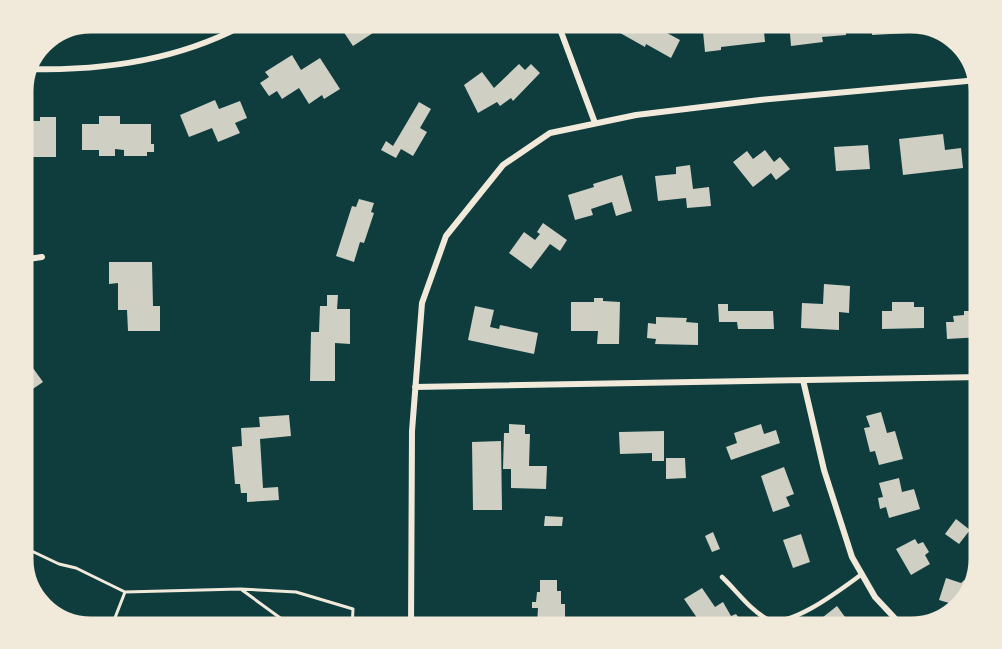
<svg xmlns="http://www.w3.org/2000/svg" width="1002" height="649" viewBox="0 0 1002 649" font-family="'Archivo Narrow',sans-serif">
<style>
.building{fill:#cfcfc3}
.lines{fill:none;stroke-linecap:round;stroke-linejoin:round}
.path{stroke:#f1e9da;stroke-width:3}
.service{stroke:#f1e9da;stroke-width:4.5}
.minor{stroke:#f1e9da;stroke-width:6}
.rim{fill:none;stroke:#f1e9da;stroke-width:3}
</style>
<rect width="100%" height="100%" fill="#0f3d3e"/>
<path class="building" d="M345,21H400L382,33L379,29L353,46L339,25Z
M618,21H656L658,22L656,27L680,40L671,58L646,44L645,47L613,29Z
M702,21H763L765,42L721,47V50L705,52Z
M789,21H845L846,35L822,37L823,42L791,46Z
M871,21H909V33L872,35Z
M292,55L301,70L320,58L340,89L324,99L322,95L309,104L299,88L282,99L277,91L269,96L260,83L269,77L265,72Z
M519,64L525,70L531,64L540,73L513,101L511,98L500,106L497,102L478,113L464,85L482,72L494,88Z
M215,100L219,109L240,101L247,118L235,123L240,133L218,142L212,128L189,137L180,115Z
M419,102L431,109L420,128L427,132L413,156L401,149L396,158L381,150L386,141L393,146Z
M99,116H120V124H151V144H154V152H147V156H124V150L115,149V156H99V150H82V124H99Z
M40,117H56V157H31V145L21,144V121H40Z
M943,134L945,150L961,148L963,168L903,175L899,139Z
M868,145L870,169L836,171L834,147Z
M765,150L774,162L780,157L790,169L776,180L771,173L753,187L733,162L747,151L753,159Z
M690,165L693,189L709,187L711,206L687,208L686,198L658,201L655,176L676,174V167Z
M622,175L632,211L616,216L612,202L591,209L593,215L575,220L568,195L594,187L593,184Z
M359,199L374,203L371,212L374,213L364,243L360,242L354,262L336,256L352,206L356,207Z
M543,223L567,240L560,251L550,244L531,269L509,253L524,232L535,240L540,234L537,232Z
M109,262H152L153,306H160V331H128L127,310H118V283L109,284Z
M824,284L850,286L849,313L839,312V330L801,328L802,303L823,304Z
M327,295H338L337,309H350V344L335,343V381H310L311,332H319L320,306H327Z
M594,298H603V301L620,302L619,344H597L598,331H571V302H594Z
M892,302H914V307H924V328L882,329V311H892Z
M718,304H728V311H773L774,329H738L737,322H719Z
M475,306L494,310L490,327L499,329L500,325L538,333L534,354L468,340Z
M964,311H981V337L947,339L946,322H954L953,316L964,315Z
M656,317L687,318L686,322L698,323V345L655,344L656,339L647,338L648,323L656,324Z
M28,361L43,382L21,397V367Z
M881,412L887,433L895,431L903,459L879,465L875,451L870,452L864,428L870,427L866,416Z
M289,415L291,436L260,439L263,488L278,487L279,500L247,502V493H241L240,484H235L232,447L242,446L241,428L260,427L259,417Z
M509,424L525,425V434H530L529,466H547L546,489L511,488V469H503L504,433H509Z
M761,424L764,434L776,430L780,443L731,460L726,447L737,443L734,433Z
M664,431V461H652V453L620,454L619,432Z
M501,441L502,510H473L472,442Z
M666,458H685L686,478L666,479Z
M784,467L794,494L786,497L790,506L773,512L761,476Z
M899,478L902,492L914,489L920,509L889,518L886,507L880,509L878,498L883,497L879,483Z
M545,516L563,517L562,526H544Z
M956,519L970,530L959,544L945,534Z
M713,532L720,549L712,552L705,536Z
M801,534L810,562L793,568L783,540Z
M915,539L918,544L923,542L929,552L925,555L930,564L911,575L896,549Z
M969,576L975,578L970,597L959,606L939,600L946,578L961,583Z
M540,580H557V591H561V604H565V624H537L538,608H532V602H536L537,592H540Z
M702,588L715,607L723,602L731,616L736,614L746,628H704L684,599Z
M837,606L853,628H815L813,625Z"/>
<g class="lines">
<path class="path" d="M21,546L59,564L76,568L125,592L111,628
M242,590L294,628
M125,592L240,589L296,592L353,609L352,628"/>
<path class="service" d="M722,577C736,590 750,610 767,619C789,630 844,587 862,574"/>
<path class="minor" d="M557,21L595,123
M29,69C105,71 184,59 251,21
M21,260L42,257
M803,380L824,470L852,557L875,597L904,628
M415,387L981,377
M411,628L412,431L422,303L446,236L503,165L550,133L636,115L760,100L978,80"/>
</g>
<path d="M0 0H1002V649H0ZM91 32H911A59 59 0 0 1 970 91V559A59 59 0 0 1 911 618H91A59 59 0 0 1 32 559V91A59 59 0 0 1 91 32Z" fill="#f1e9da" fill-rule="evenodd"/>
<path class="rim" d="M91 32H911A59 59 0 0 1 970 91V559A59 59 0 0 1 911 618H91A59 59 0 0 1 32 559V91A59 59 0 0 1 91 32Z"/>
</svg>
